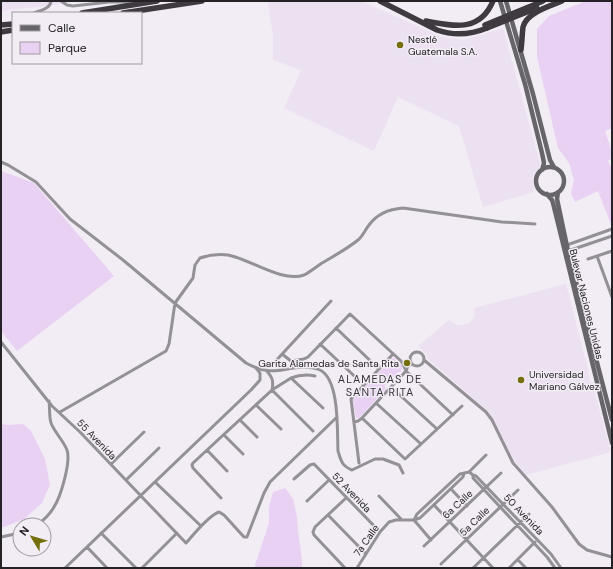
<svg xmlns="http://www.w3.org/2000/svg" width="613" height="569" viewBox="0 0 613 569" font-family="'DM Sans',sans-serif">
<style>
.built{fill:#ece1f1}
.green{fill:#e9d1f4}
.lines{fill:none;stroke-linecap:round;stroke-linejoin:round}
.minor{stroke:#939195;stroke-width:3}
.secondary{stroke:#68656a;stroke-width:4.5}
.trunk{stroke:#3e3a40;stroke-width:5.5}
.trunk-bridge{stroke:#3e3a40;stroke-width:5.5}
.poi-dot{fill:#756e0d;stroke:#f2ecf5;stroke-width:1.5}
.labels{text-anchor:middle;stroke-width:3;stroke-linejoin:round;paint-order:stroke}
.poi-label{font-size:10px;fill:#242225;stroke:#f2ecf5;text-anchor:start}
.street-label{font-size:10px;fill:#242225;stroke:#f2ecf5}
.neighbourhood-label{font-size:11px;letter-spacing:1px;fill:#373239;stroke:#f2ecf5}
</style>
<rect width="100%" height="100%" fill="#f2ecf5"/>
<path class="built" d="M1,1H78L53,5L1,11Z
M274,1H361L440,36L464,40L503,28L540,164L539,169L532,178L534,192L483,207L459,126L398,97L374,151L284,108L301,70L273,60V36L268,2Z
M566,284L588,369V372L590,382L592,383L611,452L526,475L513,459L492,418L488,411L428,359L426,354L418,346L450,319L452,323L457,325H463L469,323L471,321L475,315L474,308Z"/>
<path class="green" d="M586,1H612V128L605,131L612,152V158L608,161L612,170V227L598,191L575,202L571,194L574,180L569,163L558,148L537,57V29L549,16Z
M1,171L34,183L114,276L17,351L1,331Z
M392,358H394L402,366L401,372H398L384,386L386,388L385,390L359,418H356L353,400Z
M1,424L8,425L23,424L31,431L45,459L50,485L42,503L24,519L4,527H1Z
M285,488L293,499L297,517L298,531L302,560V568H256L255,565L269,523V507L273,492Z"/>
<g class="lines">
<path class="minor" d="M61,1L67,5L73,6L109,2H123L131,4
M34,13C41,10 50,9 51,1
M1,162L8,165L36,182L70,219L123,260L246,363C264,373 273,372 293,368C302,367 312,366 320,370C340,380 337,432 338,451C341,461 342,466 352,470L375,459H383L399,465L403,473
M567,245L612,229
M568,251L612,236
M597,256L612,297
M588,259L612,251
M336,328L379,369
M1,342L52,406L80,432L141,496L186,543C194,534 209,515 219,512L224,515L244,537H247L264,493L270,482L337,417
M320,344L364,385
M410 359a7 7 0 1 1 14 0a7 7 0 1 1-14 0Z
M282,354L291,361L304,359L308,357L350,314L401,361L403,364L406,371L453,415
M424,360L486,412L492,420L513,463L552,507L579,544L587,550L612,557
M272,365L331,301
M291,378C299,375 306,374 315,376
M391,387L437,429
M376,403L421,444
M256,405L281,429
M60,412L166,351L169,344L175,303L193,278L195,265L200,258C209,255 219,254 228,255C250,259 282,283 304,275C310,272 316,267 322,263C334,256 347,249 358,240C363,236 365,230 369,225C377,214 390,209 403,208L502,222L535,224
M362,418L405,459L462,406
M240,420L257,437
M354,422L358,421L361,419L406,371L408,366L412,364
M313,431L272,390L291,378L323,408
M224,435L243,454
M207,450L227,471
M359,463L351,399L393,354
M111,464L144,432
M469,472L473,475L476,476L551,554L561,568
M473,475V478L547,557L555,568
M294,479L310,465L314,464L380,532
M126,480L159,448
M155,482L201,526
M451,489L467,506
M379,496L401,519
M221,498L193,468L192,465L193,463L272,390C274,380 272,377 266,370
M307,501L329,480
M434,505L493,568
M328,515L366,554
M414,520L417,514L460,474L469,472L486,455
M414,520L431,540
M37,525C44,520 50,514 54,507C61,496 71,462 67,450C63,440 55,433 51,423C49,417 50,408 49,401
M101,533L136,568
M1,537L20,533
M424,546L501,473
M87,547L107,568
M518,560L526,568
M441,564L518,490
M65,568L251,390L260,380V373L256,368
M142,568L177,533
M345,568L314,535L313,532L315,527L346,498
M357,568L380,532L389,522L396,520H414L420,518L463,477L464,473
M473,568L529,514
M509,568L535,542"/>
<path class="secondary" d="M500,1L525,84L542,153L544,163L542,170
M506,1L533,94L550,160L554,167
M536 181a14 14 0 1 1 28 0a14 14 0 1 1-28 0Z
M558,192L557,199L568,251L612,420
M547,194L552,200L553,203L612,443"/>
<path class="trunk" d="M380,1L437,30C454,36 470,35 487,28
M536,4L543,1
M82,13L157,1
M123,13L202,1
M426,21C452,26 480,33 493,1
M1,25L13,24
M1,32L13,30
M521,50C522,42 522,35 523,27C526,13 550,6 562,1"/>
<path class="trunk-bridge" d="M485,25L536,4
M487,28L537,8"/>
</g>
<g class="poi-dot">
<circle cx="400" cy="45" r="4"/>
<circle cx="407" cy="363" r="4"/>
<circle cx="521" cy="380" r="4"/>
</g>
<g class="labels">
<g class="poi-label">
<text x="408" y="43">Nestlé<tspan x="408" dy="12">Guatemala S.A.</tspan></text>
<text x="399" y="367" text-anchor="end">Garita Alamedas de Santa Rita</text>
<text x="529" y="378">Universidad<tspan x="529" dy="12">Mariano Gálvez</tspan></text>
</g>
<g class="street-label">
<text transform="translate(587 304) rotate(76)" y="4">Bulevar Naciones Unidas</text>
<text transform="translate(97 439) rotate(46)" y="4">55 Avenida</text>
<text transform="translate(352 492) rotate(46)" y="4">52 Avenida</text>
<text transform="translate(457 504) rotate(-43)" y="4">6a Calle</text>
<text transform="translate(524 514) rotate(46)" y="4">50 Avenida</text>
<text transform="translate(474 521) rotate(-44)" y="4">5a Calle</text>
<text transform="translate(366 540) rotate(-55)" y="4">7a Calle</text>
</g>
<g class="neighbourhood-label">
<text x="380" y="383">ALAMEDAS DE<tspan x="380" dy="13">SANTA RITA</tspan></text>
</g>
</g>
<rect width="613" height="569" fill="none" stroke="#242225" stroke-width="4"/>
<rect x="12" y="12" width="130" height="52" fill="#f2ecf5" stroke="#a09ba2"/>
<rect x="20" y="25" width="20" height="6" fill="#68656a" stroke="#a09ba2"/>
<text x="48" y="32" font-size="12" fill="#242225">Calle</text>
<rect x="20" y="42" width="20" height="12" fill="#e9d1f4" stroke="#a09ba2"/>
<text x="48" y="52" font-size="12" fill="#242225">Parque</text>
<g transform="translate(32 537) rotate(308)"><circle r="19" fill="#f2ecf5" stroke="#a09ba2"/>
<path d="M0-3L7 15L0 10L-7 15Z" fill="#756e0d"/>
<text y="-6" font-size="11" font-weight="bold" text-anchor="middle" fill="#242225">N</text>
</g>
</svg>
